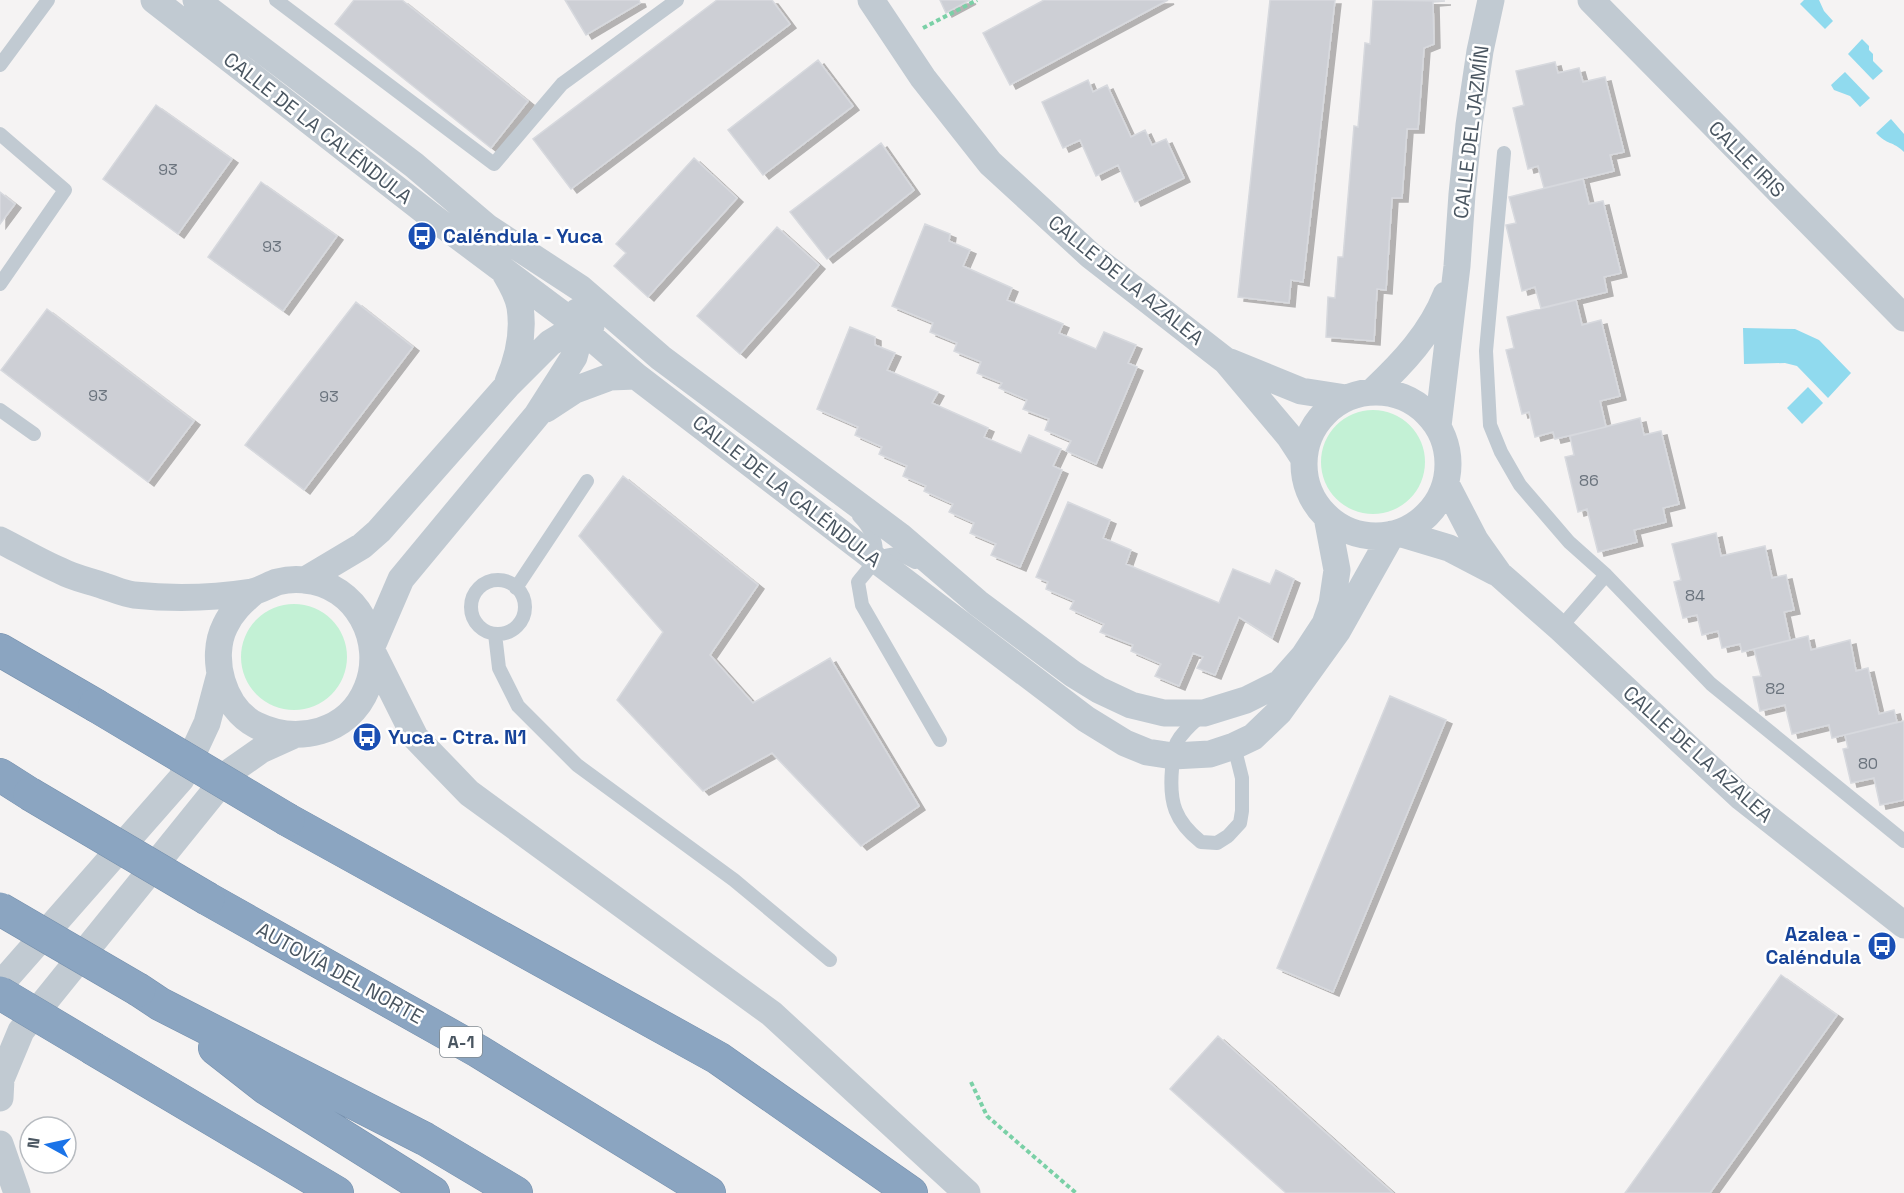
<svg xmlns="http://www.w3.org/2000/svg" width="1904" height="1193" viewBox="0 0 1904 1193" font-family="'Space Grotesk',sans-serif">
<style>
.green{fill:#c3f1d5}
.water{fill:#90daee}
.building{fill:#cdcfd5;stroke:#d7d9de;stroke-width:1.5;filter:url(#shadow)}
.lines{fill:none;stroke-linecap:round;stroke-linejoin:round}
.highway-casing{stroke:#7690ad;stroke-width:34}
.path{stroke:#7ad0a6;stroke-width:4;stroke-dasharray:4.5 3;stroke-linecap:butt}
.lane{stroke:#c1cad2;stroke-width:14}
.street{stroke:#c1cad2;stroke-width:27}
.highway{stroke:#8ba5c1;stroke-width:33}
.highway-bridge-casing{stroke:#7690ad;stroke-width:34;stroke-linecap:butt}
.highway-bridge{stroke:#8ba5c1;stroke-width:33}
.labels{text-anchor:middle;stroke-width:5;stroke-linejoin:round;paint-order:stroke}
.number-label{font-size:16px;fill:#6b747e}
.shield{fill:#fff;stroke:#808990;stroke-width:1.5}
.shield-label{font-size:18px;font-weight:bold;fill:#4a5661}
.street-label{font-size:20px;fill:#4a5661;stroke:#fff}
.transit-label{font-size:20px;font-weight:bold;fill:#164399;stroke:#fff;text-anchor:start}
</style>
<defs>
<filter id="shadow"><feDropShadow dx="6" dy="4" stdDeviation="0" flood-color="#0004"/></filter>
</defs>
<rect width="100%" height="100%" fill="#f5f3f3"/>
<path class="green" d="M1321 462a52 52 0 1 1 104 0a52 52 0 1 1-104 0Z
M241 657a53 53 0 1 1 106 0a53 53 0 1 1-106 0Z"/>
<path class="water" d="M1804,0H1819L1824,11L1833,21L1825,29L1800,4Z
M1862,39L1869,46V50L1873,54V61L1883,71L1873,80L1848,54Z
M1845,72L1870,98L1860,107L1850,96L1834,90L1831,85Z
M1891,119L1904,134V152C1893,141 1887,145 1876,133Z
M1743,328L1795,329L1819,340L1851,373L1828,398L1797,366L1785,363L1744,364Z
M1808,387L1823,403L1802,424L1787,408Z"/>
<path class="building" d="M354,0H402L528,101L491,148L335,24Z
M565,0H639L640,3L586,35Z
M717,0H772L790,24L571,189L533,139Z
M940,0H970L946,13Z
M1044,0H1168L1010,85L983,33Z
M1270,0H1335L1303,282L1291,280L1289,303L1238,297Z
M1373,0L1445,1L1433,2L1434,44L1424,48L1418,129H1407L1402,198H1392L1386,290L1377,289L1374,341L1326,337L1328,297L1335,298L1338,257H1343L1354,126L1358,127L1365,43L1370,44Z
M818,60L853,106L763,175L728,130Z
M1555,62L1558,73L1579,68L1583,82L1605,77L1624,152L1610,155L1614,171L1544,188L1538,166L1528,169L1513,108L1524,105L1516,71Z
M1088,80L1093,92L1107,85L1131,137L1145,130L1152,145L1166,139L1184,178L1135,202L1118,165L1096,176L1080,140L1063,148L1042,102Z
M156,105L232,159L178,234L103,179Z
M881,143L914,190L827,259L790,212Z
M694,158L737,198L648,297L614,266L626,253L616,244Z
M1583,179L1589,204L1603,201L1621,273L1604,277L1607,292L1541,308L1535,287L1522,291L1506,225L1516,223L1509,197Z
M261,182L337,236L283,311L208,257Z
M0,192L15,204L0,224Z
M925,224L950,234L949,241L970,250L963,266L1012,288L1007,300L1063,324L1059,333L1096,349L1104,332L1136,345L1128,363L1137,367L1096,464L1066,451L1071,441L1045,430L1049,419L1023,409L1027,400L999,388L1002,383L977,373L981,362L954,351L957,343L930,332L933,323L892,306Z
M777,227L819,265L740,354L697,316Z
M1576,300L1582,325L1601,320L1620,396L1600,401L1606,427L1555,439L1553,432L1535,437L1529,412L1522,414L1506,350L1514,348L1507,317Z
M356,302L413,347L304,490L245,445Z
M47,309L194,421L148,482L1,370Z
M850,327L875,337V345L895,353L887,370L938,392L932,403L988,428L984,437L1021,453L1029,435L1061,449L1053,466L1062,470L1020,567L991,555L996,544L970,533L974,523L949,512L953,504L924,491L926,486L903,476L907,466L879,454L882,447L855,435L858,427L817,409Z
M1640,418L1644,435L1661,431L1679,504L1663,508L1666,522L1634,530L1637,542L1598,552L1587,509L1578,512L1565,457L1574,455L1570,436Z
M623,476L758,585L710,655L753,703L830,658L919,806L861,846L772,753L703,791L617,700L663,632L579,536Z
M1068,502L1110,520L1103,538L1131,550L1126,564L1219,603L1233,569L1270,584L1276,570L1294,579L1272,638L1239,617L1215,675L1197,668L1203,657L1193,653L1179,686L1155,676L1161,664L1131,651L1133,645L1100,632L1104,624L1070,609L1074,601L1046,589L1048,582L1036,577Z
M1716,533L1721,556L1765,546L1772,578L1786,575L1794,610L1784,612L1790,640L1742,652L1740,644L1722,648L1718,631L1702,635L1697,615L1683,618L1674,582L1681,580L1672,544Z
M1808,636L1811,650L1850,640L1856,671L1868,668L1879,714L1894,710L1897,722L1832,738L1829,725L1792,734L1785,705L1760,711L1753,677L1761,676L1754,649Z
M1390,696L1446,720L1333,992L1277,968Z
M1904,721V800L1880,805L1874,778L1851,783L1843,749L1848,748L1845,735Z
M1781,975L1837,1015L1710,1193H1625Z
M1218,1036L1393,1193H1286L1170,1089Z"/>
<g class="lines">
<g class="highway-casing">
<path id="highway" d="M0,650L95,705
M0,775L30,794
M288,820L718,1058L911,1193
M208,899L478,1051L709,1193
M139,990L160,1004L425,1139L516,1193
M215,1048L266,1088L433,1193
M94,1049L337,1193"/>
</g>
<path class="path" d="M923,28L977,0
M971,1082L987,1116L1076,1193"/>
<path class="lane" d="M276,0L494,164L562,84L677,0
M0,65L48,0
M0,134L65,190L0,284
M1504,153L1486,351L1490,425L1501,452L1520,485L1569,542L1606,575L1711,684L1904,841
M0,410L34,434
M859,516C869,526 880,544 874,559C872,567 863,575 858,582L862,605L940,740
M875,559C893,553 898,552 915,562
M471 607a27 27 0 1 1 54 0a27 27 0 1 1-54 0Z
M516,588L587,481
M1560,628L1606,575
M495,634L499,668L518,706L577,765L734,880L830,960
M1202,715C1193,723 1183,731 1177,742C1173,750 1172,760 1172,769C1169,803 1175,821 1201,842L1217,843L1228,836L1240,823L1242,811V778L1234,746"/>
<path class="street" d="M154,0L435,219L578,326L636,376L875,559L1086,719L1125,743L1147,752L1173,756L1210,754L1234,746L1253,737L1279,712L1338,630L1392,534
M196,0L414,165L487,227L580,288L661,358L900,536L978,603L1073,674L1099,690L1131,705L1164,713H1204L1246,700L1280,683L1304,656L1325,624L1332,604L1337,570L1327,517
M871,0L923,78L990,163L1090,255L1226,361L1289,436L1304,459
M1591,0L1904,318
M505,273C511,283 518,295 520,307C524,333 518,359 508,382
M1230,362L1301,391L1346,398
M1373,391C1403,363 1431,333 1446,295
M1304 464a72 72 0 1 1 144 0a72 72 0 1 1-144 0Z
M546,409L575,390L610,377L636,376
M1438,426L1457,266L1462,194L1469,125L1480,51L1491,0
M1446,484L1475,540L1499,574L1560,628L1741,797L1904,925
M1399,533L1449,548L1495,572
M0,540C20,550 40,562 61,571C74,578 90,581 104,586C114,589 124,594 134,595C173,599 213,598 252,592C261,590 269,585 277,582C285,580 297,579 304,580C357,584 386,642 367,688C349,733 297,745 256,725C223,708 209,658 225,626C232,611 242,602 254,592
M305,580L362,546L379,531L507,386L550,343L578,326H591
M373,644L401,579L537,415L574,357L577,346V312
M374,655L415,737L469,793L772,1014L967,1193
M0,985L181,779L207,723L220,674
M0,1098L1,1079L21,1031L231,771L261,750L292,736
M0,1144L17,1193"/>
<use href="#highway" class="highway"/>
<g class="highway-bridge-casing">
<path id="highway-bridge" d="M95,705L288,820
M30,794L208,899
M0,909L139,990
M0,993L94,1049"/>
</g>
<use href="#highway-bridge" class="highway-bridge"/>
</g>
<defs>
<g id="bus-disc" transform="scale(1.5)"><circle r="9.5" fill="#1a4fb4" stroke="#fff"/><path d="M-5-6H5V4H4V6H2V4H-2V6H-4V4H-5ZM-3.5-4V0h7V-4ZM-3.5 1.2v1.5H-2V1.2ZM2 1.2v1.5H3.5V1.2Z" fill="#fff"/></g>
</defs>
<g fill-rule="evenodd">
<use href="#bus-disc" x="422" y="236"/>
<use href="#bus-disc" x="367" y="737"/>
<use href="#bus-disc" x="1882" y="946"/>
</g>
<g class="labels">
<g class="number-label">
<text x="168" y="175">93</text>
<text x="272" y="252">93</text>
<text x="98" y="401">93</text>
<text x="329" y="402">93</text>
<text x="1589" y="486">86</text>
<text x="1695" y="601">84</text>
<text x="1775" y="694">82</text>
<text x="1868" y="769">80</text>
</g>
<rect class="shield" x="440" y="1027" width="42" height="30" rx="4.5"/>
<g class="shield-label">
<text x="461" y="1048">A-1</text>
</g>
<g class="street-label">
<text transform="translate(318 128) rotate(38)" y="7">CALLE DE LA CALÉNDULA</text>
<text transform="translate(1471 132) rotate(-83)" y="7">CALLE DEL JAZMÍN</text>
<text transform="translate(1747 159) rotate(45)" y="7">CALLE IRIS</text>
<text transform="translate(1126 280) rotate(39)" y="7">CALLE DE LA AZALEA</text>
<text transform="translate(787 491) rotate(38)" y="7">CALLE DE LA CALÉNDULA</text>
<text transform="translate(1698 754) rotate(42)" y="7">CALLE DE LA AZALEA</text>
<text transform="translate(340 973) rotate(29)" y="7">AUTOVÍA DEL NORTE</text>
</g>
<g class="transit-label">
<text x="443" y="243">Caléndula - Yuca</text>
<text x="388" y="744">Yuca - Ctra. N1</text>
<text x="1861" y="941" text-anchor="end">Azalea -<tspan x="1861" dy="23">Caléndula</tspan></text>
</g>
</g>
<g transform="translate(48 1145) rotate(278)"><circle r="28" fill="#ffffff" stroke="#b7bbc0" stroke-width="1.5"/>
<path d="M0-4.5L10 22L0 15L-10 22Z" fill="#1a73e8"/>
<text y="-9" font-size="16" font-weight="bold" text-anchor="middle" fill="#4a5661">N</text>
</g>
</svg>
